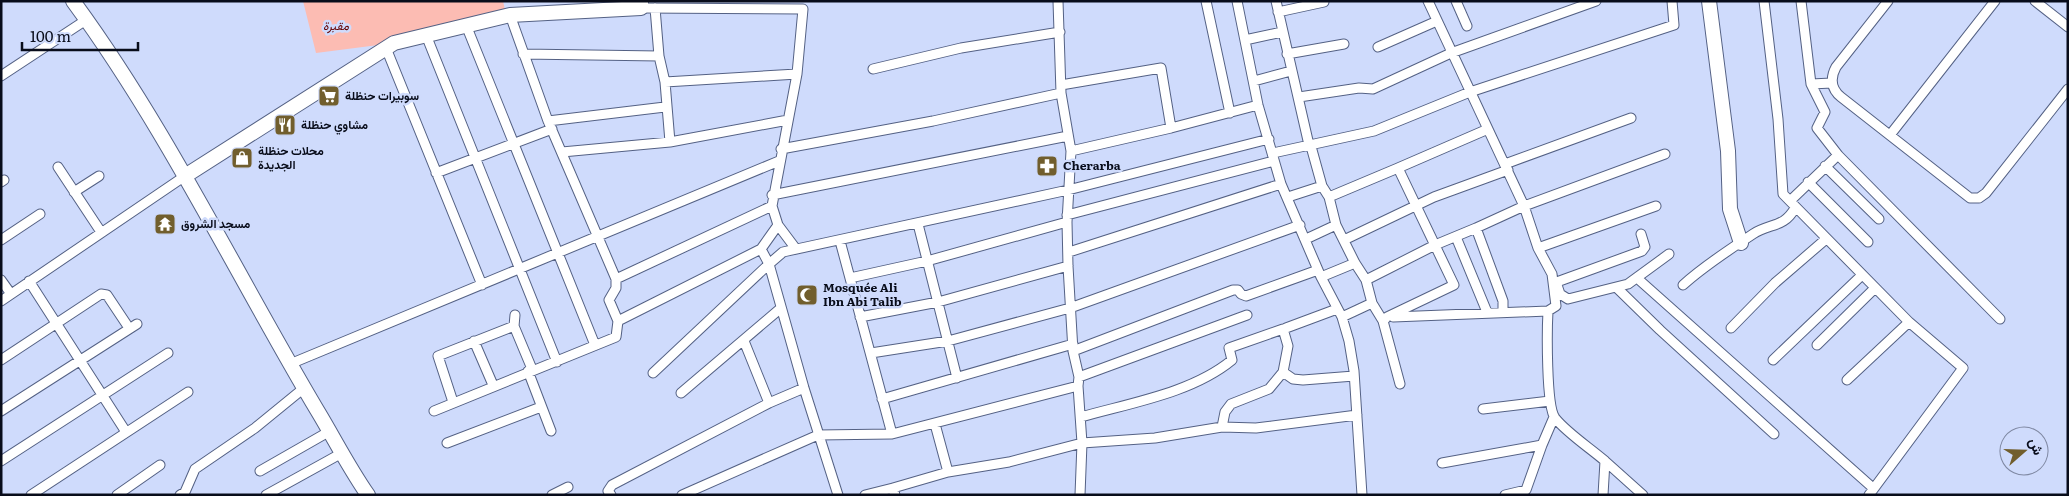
<svg xmlns="http://www.w3.org/2000/svg" width="2069" height="496" viewBox="0 0 2069 496" font-family="Literata,Vazirmatn,serif">
<style>
.green{fill:#fcbcb3}
.lines{fill:none;stroke-linecap:round;stroke-linejoin:round}
.street-casing{stroke:#546184;stroke-width:11}
.secondary-casing{stroke:#546184;stroke-width:16}
.street{stroke:#fff;stroke-width:9}
.secondary{stroke:#fff;stroke-width:14}
.labels{text-anchor:middle;stroke-width:5;stroke-linejoin:round;paint-order:stroke}
.park-label{font-size:12px;font-style:italic;fill:#610001;stroke:#cfdbfc}
.poi-label{font-size:12px;font-weight:bold;fill:#080c1a;stroke:#cfdbfc;text-anchor:start}
</style>
<rect width="100%" height="100%" fill="#cfdbfc"/>
<path class="green" d="M303,1H503L505,10L394,43L316,53Z"/>
<g class="lines">
<g class="street-casing">
<path id="street" d="M1058,1L1061,93L1071,151L1067,222L1068,266L1073,351L1079,377L1078,386L1082,443L1080,495
M1206,1L1230,113
M1237,1L1258,105L1281,184L1321,277L1342,317L1349,341L1354,371L1362,495
M1276,1L1309,145L1312,150L1322,186L1329,197L1336,225L1355,263L1366,280L1372,303L1383,321L1400,384
M1428,1L1524,206L1538,248L1552,274L1556,306L1548,311C1547,329 1546,406 1555,418C1567,433 1590,448 1605,461L1603,495
M1456,1L1467,26
M1764,1L1778,119L1783,194L1909,322L1963,368L1869,495
M1801,1L1811,84L1825,112L1817,128L1838,155
M1888,1L1836,67C1830,78 1831,89 1841,97L1970,198H1979L1986,193L2068,89
M2035,1L2068,27
M641,8L803,9L797,74L772,206
M655,8L659,56L665,82L670,142
M1278,12L1324,2
M510,15L548,121L616,279L772,206L778,225L796,249
M466,25L595,345
M426,35L557,362
M1245,40L1282,32
M1378,47L1437,21
M386,48L482,285
M523,54L659,56
M1287,54L1344,44
M873,69L961,48L1060,32
M1,76L86,20
M1254,81L1291,71
M665,82L797,74
M1811,84L1832,83
M1061,85L1161,68L1171,128
M1299,97L1359,88L1373,89L1451,53L1596,1
M548,121L665,107
M1890,135L1995,1
M781,149L933,121L1061,93
M1071,151L1171,128L1258,105
M562,152L670,142L788,120
M1273,153L1374,131L1470,92L1674,25L1672,1
M1505,164L1631,118
M1825,166L1879,219
M58,167L101,232
M1398,168L1488,129
M436,173L552,129
M1,182L4,180
M1808,182L1868,242
M74,192L99,176
M772,195L1068,136
M1288,197L1322,186
M1329,197L1398,168L1454,285L1387,317L1383,321
M1791,200L1838,155L2000,319
M1067,215L1274,161
M918,224L957,378
M1476,228L1524,206L1665,154
M1456,237L1487,312
M1306,239L1336,225
M1,240L40,214
M1344,240L1434,197L1508,170
M840,241L892,434
M1538,248L1656,206
M1069,252L1281,184
M1321,277L1355,263
M850,278L927,261L1067,222
M1637,278L1873,488
M1,280L11,294
M1366,280L1435,245L1476,228L1503,301V312
M29,281L126,432
M1554,283L1642,251L1645,247L1641,234
M1557,285L1560,294L1568,299L1628,284L1669,254
M1683,285C1705,265 1729,250 1753,234C1770,223 1784,228 1795,208
M1617,288L1660,330L1774,434
M1,301L185,176
M515,315L514,326L532,369
M860,317L938,302L1068,266
M1342,317L1372,303
M1393,317L1548,311
M618,321L761,249L778,225
M1286,328L1337,309
M1731,328L1775,283L1826,239
M474,341L493,385
M744,341L769,403
M1817,345L1875,288
M1073,351L1233,290H1238L1241,294L1246,296L1318,270
M871,353L948,341L1070,308L1300,225
M1,360L101,294L107,295L129,328
M1773,360L1862,275
M290,364L779,161
M528,371L551,431
M1283,372L1293,379L1303,380L1354,376
M653,373L769,264L761,249
M1079,377L1247,315
M1847,380L1909,322
M681,393L781,308
M882,399L1073,344
M453,402L438,356L514,326
M1483,409L1550,401
M1,411L137,324
M434,411L616,337L618,321L609,300L616,288V279
M935,424L948,472
M1222,427L1256,428L1357,415
M447,443L541,407
M1,461L168,353
M1605,461L1643,495
M1442,463L1542,445L1554,417
M260,471L330,431
M893,488L948,472L1009,462L1082,443L1155,438L1222,427L1225,412L1231,404L1269,389L1283,372L1288,346L1283,329L1229,348L1232,360C1192,393 1130,403 1081,417
M31,495L188,392
M117,495L160,465
M180,495L185,492L195,469L255,428L304,388
M266,495L342,453
M552,495L568,487
M611,495L608,491L612,485L769,403L804,388
M682,495L818,435L892,434L1078,386
M838,495L804,388L769,264L783,252L1068,190L1269,139
M865,495L893,488L895,495
M1505,495L1526,490L1542,445"/>
</g>
<g class="secondary-casing">
<path id="secondary" d="M73,1C167,129 236,274 317,410C334,438 349,468 368,495
M1709,1L1728,151L1730,209L1741,243
M185,176L394,43L510,15L641,8V1"/>
</g>
<use href="#street" class="street"/>
<use href="#secondary" class="secondary"/>
</g>
<defs>
<g id="supermarket-square" transform="scale(1.125)"><rect x="-9" y="-9" width="18" height="18" rx="4" fill="#715e2d" stroke="#cfdbfc"/><path d="M-6-5.5h2.5l.6 2H6L4.5 2H-2.5L-4.4-4H-6ZM-1.5 3.2a1.3 1.3 0 1 0 .1 0ZM3 3.2a1.3 1.3 0 1 0 .1 0Z" fill="#fff"/></g>
<g id="restaurant-square" transform="scale(1.125)"><rect x="-9" y="-9" width="18" height="18" rx="4" fill="#715e2d" stroke="#cfdbfc"/><path d="M-5-6h1v4h1v-4h1v4h1v-4h1v5L-1.5 .5V6h-2V.5L-5-1ZM5-6V6H3V1.5H1.5Q1.5-4 5-6Z" fill="#fff"/></g>
<g id="shop-square" transform="scale(1.125)"><rect x="-9" y="-9" width="18" height="18" rx="4" fill="#715e2d" stroke="#cfdbfc"/><path d="M-5-2.5h2.3a2.7 3.5 0 0 1 5.4 0H5L5.5 6h-11ZM-1.5-2.5h3a1.5 2.3 0 0 0-3 0Z" fill="#fff"/></g>
<g id="pharmacy-square" transform="scale(1.125)"><rect x="-9" y="-9" width="18" height="18" rx="4" fill="#715e2d" stroke="#cfdbfc"/><path d="M-2-6h4v4h4v4h-4v4h-4v-4h-4v-4h4Z" fill="#fff"/></g>
<g id="temple-square" transform="scale(1.125)"><rect x="-9" y="-9" width="18" height="18" rx="4" fill="#715e2d" stroke="#cfdbfc"/><path d="M0-6L5-2H3V0L6.5 2.5H4V6H1.5V3h-3V6H-4V2.5H-6.5L-3 0V-2H-5Z" fill="#fff"/></g>
<g id="mosque-square" transform="scale(1.125)"><rect x="-9" y="-9" width="18" height="18" rx="4" fill="#715e2d" stroke="#cfdbfc"/><path d="M3.5-4.9A6 6 0 1 0 3.5 4.9A5 5 0 1 1 3.5-4.9Z" fill="#fff"/></g>
</defs>
<g fill-rule="evenodd">
<use href="#supermarket-square" x="329" y="96"/>
<use href="#restaurant-square" x="285" y="125"/>
<use href="#shop-square" x="242" y="158"/>
<use href="#pharmacy-square" x="1047" y="166"/>
<use href="#temple-square" x="165" y="224"/>
<use href="#mosque-square" x="807" y="295"/>
</g>
<g class="labels">
<g class="park-label">
<text x="336" y="30">مقبرة</text>
</g>
<g class="poi-label">
<text x="345" y="100">سوبيرات حنظلة</text>
<text x="301" y="129">مشاوي حنظلة</text>
<text x="258" y="155">محلات حنظلة<tspan x="258" dy="14">الجديدة</tspan></text>
<text x="1063" y="170">Cherarba</text>
<text x="181" y="228">مسجد الشروق</text>
<text x="823" y="292">Mosquée Ali<tspan x="823" dy="14">Ibn Abi Talib</tspan></text>
</g>
</g>
<rect width="2069" height="496" fill="none" stroke="#080c1a" stroke-width="5"/>
<g transform="translate(2024 451) rotate(70)"><circle r="24" fill="#cfdbfc" stroke="#7f88a2"/>
<path d="M0-4L9 19L0 12L-9 19Z" fill="#715e2d"/>
<text y="-8" font-size="14" font-weight="bold" text-anchor="middle" fill="#080c1a">ش</text>
</g>
<path d="M22 42v8h116v-8" fill="none" stroke="#080c1a" stroke-width="2.5"/>
<text x="30" y="42" font-size="15" fill="#080c1a" stroke="#cfdbfc" stroke-width="4" paint-order="stroke">100 m</text>
</svg>
